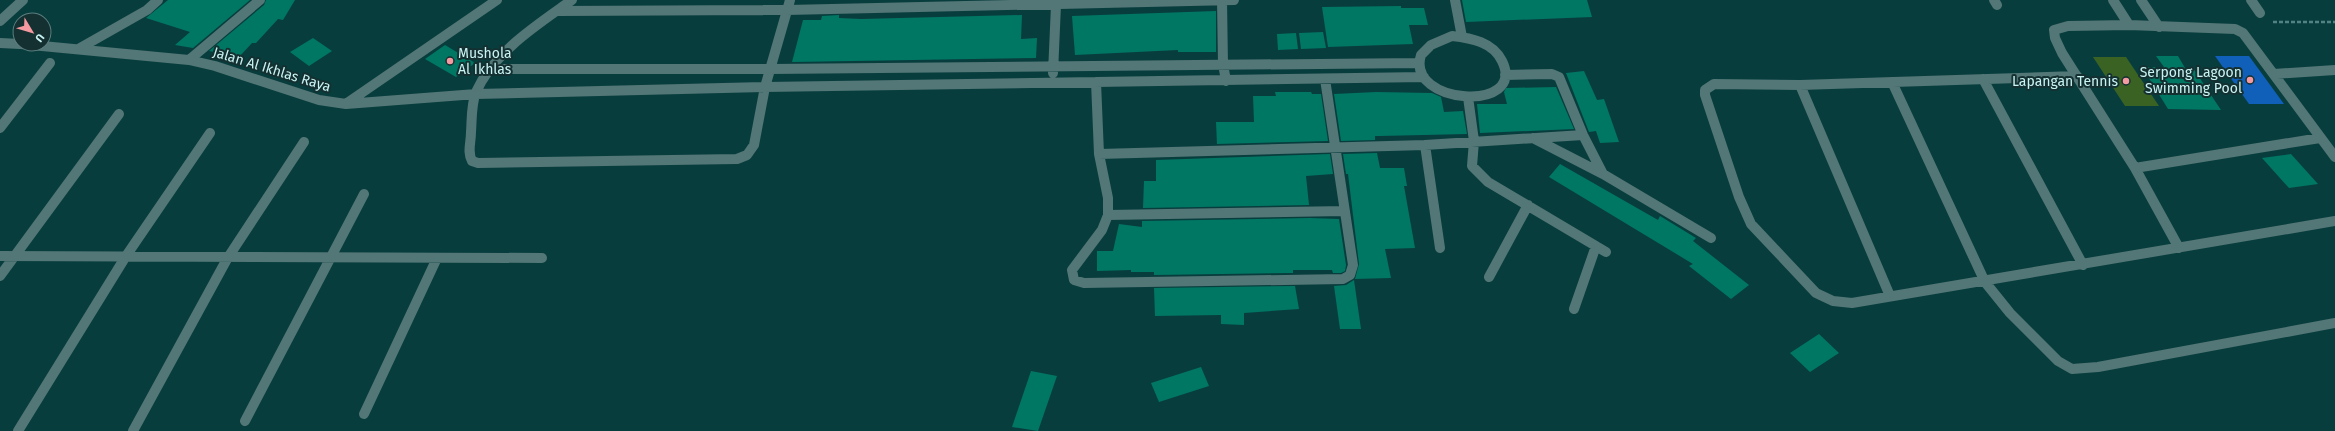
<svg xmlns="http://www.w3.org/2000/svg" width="2335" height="431" viewBox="0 0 2335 431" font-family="'Fira Sans',sans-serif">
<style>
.green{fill:#3a6323}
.water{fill:#105fb8}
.building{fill:#007763}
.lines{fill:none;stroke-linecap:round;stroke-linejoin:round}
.path{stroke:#528384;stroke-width:2.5;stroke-dasharray:4 2;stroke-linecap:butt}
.minor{stroke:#537676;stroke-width:10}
.poi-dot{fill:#f49aa0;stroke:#143031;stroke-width:1.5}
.labels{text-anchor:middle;stroke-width:4;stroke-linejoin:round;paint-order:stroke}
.poi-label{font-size:14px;fill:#c9f3f3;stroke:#143031;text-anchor:end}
.street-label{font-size:14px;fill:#c9f3f3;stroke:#143031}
</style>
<rect width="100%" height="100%" fill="#083d3e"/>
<path class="green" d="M2093,57H2126L2159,106H2125Z"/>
<path class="water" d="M2215,56H2249L2284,104H2249Z"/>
<path class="building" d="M168,0H250L193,48L175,45L190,32L146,18Z
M266,0H295L283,20L278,19L256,43H252L239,57L209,51L264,5Z
M1462,0H1587L1592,17L1466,22Z
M1401,6V8H1424L1428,25H1409L1413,44L1328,47L1322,7Z
M1216,11V52H1178V50L1075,55L1072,16Z
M839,15V18L861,19L1022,15L1021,39L1037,38L1036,58L792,62L803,20H821L822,16Z
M1323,32L1326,48L1301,49L1299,33Z
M1296,33L1298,49L1278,50L1277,34Z
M313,38L332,51L309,66L290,52Z
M445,45L475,63L456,77L425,59Z
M2156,56H2178L2185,68H2193L2221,110L2168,109L2142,67H2164Z
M1584,71L1597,100L1604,99L1619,142L1600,143L1596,131L1589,132L1566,73Z
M1556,87L1574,129L1480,133L1477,104H1507L1504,92L1506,88Z
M1275,92H1311L1312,94H1321L1328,141L1217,144L1216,122H1254L1253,96H1276Z
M1376,92L1432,93L1441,97L1444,112L1463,111L1467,134L1380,136H1375V140L1341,141L1334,94Z
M1377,153L1380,168H1404L1407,186H1404L1415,248L1385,249L1391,278L1355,279L1359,264L1348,174H1346L1343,154Z
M1330,154L1333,174L1306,176L1309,205L1143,208L1144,181H1156V160Z
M2291,154L2318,184L2289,188L2262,158Z
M1560,164L1658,220L1660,216L1696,238L1693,241L1749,285L1731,299L1689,266L1693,264L1549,177Z
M1310,218L1339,219L1346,265L1345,271L1341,273H1333L1332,270H1293V273L1154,275V272H1131V270L1097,271V251H1113L1119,224L1142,227V221Z
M1354,280L1361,329H1340L1334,286L1346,285Z
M1295,286L1299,309L1244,313V325L1221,324V315L1155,316L1154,288Z
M1819,334L1839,353L1810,372L1790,353Z
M1201,367L1209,386L1159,402L1151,383Z
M1031,371L1057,376L1038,431L1012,427Z"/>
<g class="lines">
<path class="path" d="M2273,22H2335"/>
<path class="minor" d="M572,0C537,25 494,52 476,92C471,105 472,119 471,132C471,143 467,152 472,161L478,163L737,159L747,155L754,145L765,87L790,0
M1222,0L1223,64L1226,81
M1455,0L1462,37
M1994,0L1997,5
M2113,0L2129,25
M2141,0L2159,27
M2251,0L2260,13
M558,11L787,10L1234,0
M0,21L23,0
M1452,36C1471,38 1493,42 1502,61C1528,113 1405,105 1421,55L1431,45Z
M0,43L20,44
M21,44L189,60L215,66L319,100L346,104L476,94L765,87L1424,77
M80,48L147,10L158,0
M189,60L260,0
M490,69H771L1419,63
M1053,73L1056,5
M2274,74L2335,70
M1505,75L1552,74L1559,77L1583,135L1603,174
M2077,76L1800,85L1714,84L1705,90V95L1739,197L1751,224L1816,293L1833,301L1852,303L2335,221
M1983,79L2083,265
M1096,82L1099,154L1108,198V215L1102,230L1072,270L1074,280L1084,283L1343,279L1350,275L1353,265L1325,79
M1892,82L1985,282L2010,313L2058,361L2072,369L2098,367L2335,323
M1800,85L1890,296
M1468,97L1474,141L1472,166L1488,182L1606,252
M347,103L497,0
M0,128L50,63
M1533,138L1603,174L1711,238
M1425,145L1440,248
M1099,154L1425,145L1583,135
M2135,168L2320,138
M1108,215L1345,211
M2179,248L2135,168L2062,53L2055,38L2054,30L2068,26L2129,25L2235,29L2243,33L2335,157
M0,256L542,258
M0,276L119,114
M1489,277L1528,205
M1574,309L1596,246
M364,414L437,258
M245,421L364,194
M18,431L126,256L210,133
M133,431L227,259L304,142"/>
</g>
<g class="poi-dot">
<circle cx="450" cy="61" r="4"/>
<circle cx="2250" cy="80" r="4"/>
<circle cx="2126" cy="81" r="4"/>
</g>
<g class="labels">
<g class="poi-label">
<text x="458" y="58" text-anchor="start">Mushola<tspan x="458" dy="16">Al Ikhlas</tspan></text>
<text x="2242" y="77">Serpong Lagoon<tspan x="2242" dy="16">Swimming Pool</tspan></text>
<text x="2118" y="86">Lapangan Tennis</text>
</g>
<g class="street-label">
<text transform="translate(272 69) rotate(17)" y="5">Jalan Al Ikhlas Raya</text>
</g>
</g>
<g transform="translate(32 32) rotate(128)"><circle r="19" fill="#143031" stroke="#5c7e7f"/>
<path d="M0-3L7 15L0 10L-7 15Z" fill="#f49aa0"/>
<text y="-6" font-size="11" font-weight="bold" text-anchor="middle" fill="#c9f3f3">U</text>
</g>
</svg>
